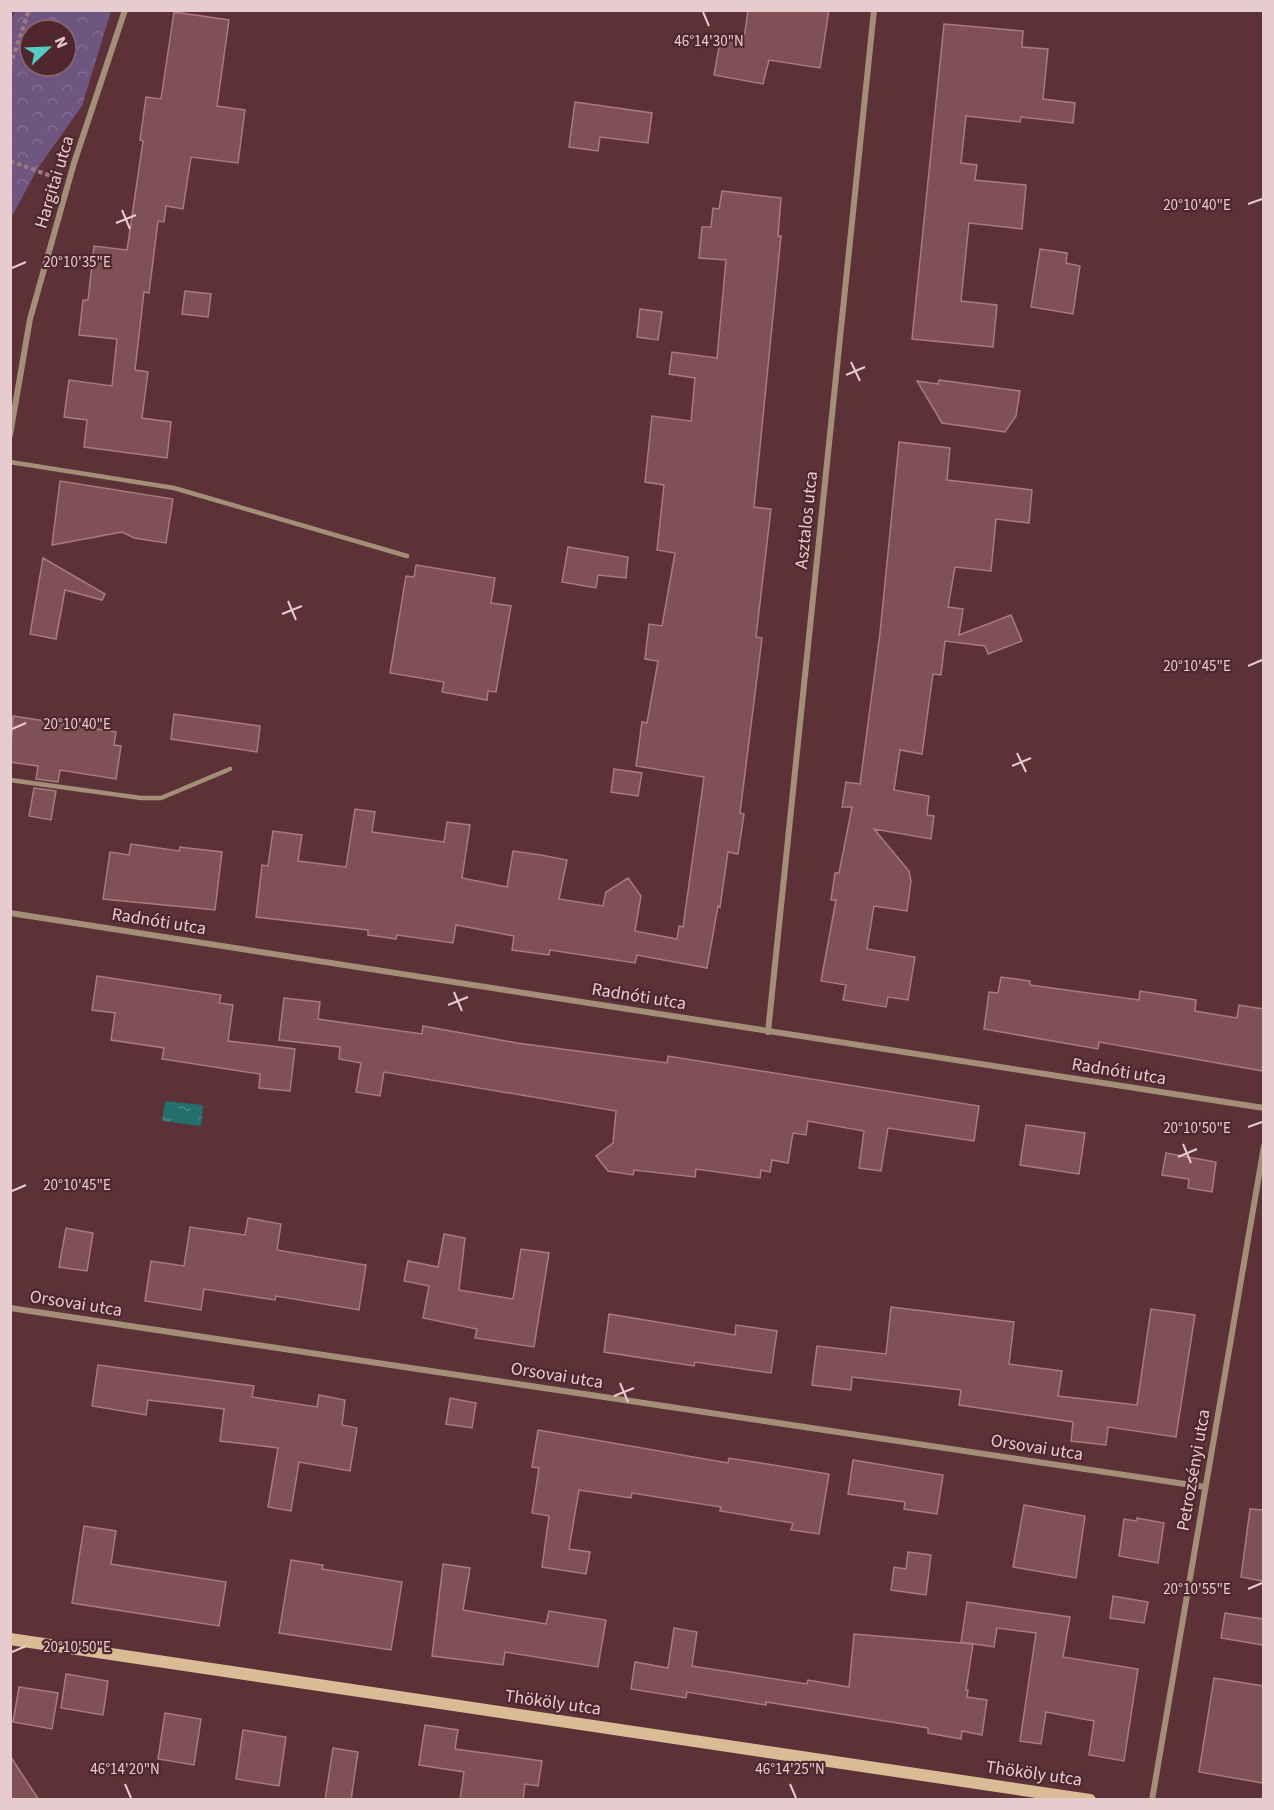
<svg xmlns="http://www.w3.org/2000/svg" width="1274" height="1810" viewBox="0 0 1274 1810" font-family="'Source Sans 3',sans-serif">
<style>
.park{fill:url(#park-crowns);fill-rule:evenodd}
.water{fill:url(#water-ripples)}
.building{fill:#7f5157;stroke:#ab7980;stroke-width:1.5}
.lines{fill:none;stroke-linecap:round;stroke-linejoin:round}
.path{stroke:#9d797e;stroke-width:4;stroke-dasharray:4.5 3;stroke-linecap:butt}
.lane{stroke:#a38f78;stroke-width:4.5}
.street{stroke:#a38f78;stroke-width:6}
.secondary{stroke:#dbba96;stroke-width:12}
.ticks{fill:none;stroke:#e7cccf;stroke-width:2}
.labels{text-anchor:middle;stroke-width:4.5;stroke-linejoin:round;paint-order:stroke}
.street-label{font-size:18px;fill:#e7cccf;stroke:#50272e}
.ticks-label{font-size:15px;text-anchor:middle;fill:#e7cccf;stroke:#50272e;stroke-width:4.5;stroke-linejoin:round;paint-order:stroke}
</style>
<defs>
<pattern id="park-crowns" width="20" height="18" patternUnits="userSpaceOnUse" patternTransform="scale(1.5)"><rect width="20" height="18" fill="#6f5681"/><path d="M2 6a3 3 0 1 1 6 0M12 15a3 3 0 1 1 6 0" fill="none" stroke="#846d92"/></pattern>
<pattern id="water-ripples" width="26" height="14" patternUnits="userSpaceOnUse" patternTransform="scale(1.5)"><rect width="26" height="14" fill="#246f6b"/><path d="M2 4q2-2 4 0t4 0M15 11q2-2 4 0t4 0" fill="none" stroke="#4e8986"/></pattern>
</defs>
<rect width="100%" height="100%" fill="#5c3138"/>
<path class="park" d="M15,11H111L82,106L38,168L11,218L10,22ZM30,30H66V66H30Z"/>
<path class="water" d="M165,1101L203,1105L201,1126L162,1121Z"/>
<path class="building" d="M748,10H829L820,68L769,60L763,84L714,75L721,36L744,39Z
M174,12L229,20L217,106L245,110L238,163L191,157L183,209L166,206L164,222L158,221L149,293L144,292L135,370L148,372L142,418L171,422L167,458L84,447L87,420L64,417L69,380L112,386L117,339L79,335L83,300H88L94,246L127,250L143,141L140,140L146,97L161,99Z
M944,24L1023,31L1022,47L1048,49L1043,99L1075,103L1073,123L1021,117L1020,122L966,116L961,163L977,165L975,180L1026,185L1022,229L969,223L961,301L997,305L993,347L912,339Z
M575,102L652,113L648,143L600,137L598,151L569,147Z
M722,191L781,198L778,236H781L754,507L771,509L756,637L762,638L740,813L744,814L738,854L728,852L720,907L718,906L707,968L637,955L635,963L550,950L549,955L512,950L514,936L456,925L453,943L397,935L396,939L368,935V930L256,917L262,865L268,866L273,831L302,835L298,861L346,867L355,809L375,812L372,832L444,842L447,822L470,825L462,878L507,887L513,851L541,855L567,860L559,899L603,906L606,892L628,878L641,896L635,931L677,939L679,926L683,927L704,777L636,766L642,722L647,723L658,661L645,659L649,624L662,626L675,553L657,550L664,485L645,482L652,416L691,421L695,378L669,374L672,352L717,358L726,260L699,258L702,227H711L713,208L719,209Z
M1040,249L1067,253L1066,263L1080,266L1073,314L1031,307Z
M185,291L211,294L208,317L182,314Z
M640,309L662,312L658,340L637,337Z
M939,380L1020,391L1016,416L1005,432L942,423L917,381L938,384Z
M899,442L950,448L947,480L1032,490L1029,523L996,519L991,571L955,567L948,607L963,609L959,635L1011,615L1022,641L988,654L985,646L945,641L941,675L933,674L922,754L900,750L894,790L929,796L927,815L934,816L931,839L874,829L909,871L911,881L907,911L874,906L867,949L915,957L908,1000L888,997L886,1007L843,1000L846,985L821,981L836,900H831L835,873H839L852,807H842L846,782L860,784L880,633Z
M60,481L173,499L166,543L134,538L122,532L52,545Z
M568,547L628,557L626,578L598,575L596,588L562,582Z
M43,558L105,594L102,600L65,590L56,639L30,634Z
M416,565L495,578L491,603L511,606L496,692L488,691L487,700L442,692L444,682L390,673L406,576L414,577Z
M174,714L260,726L257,752L171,739Z
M13,716L116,732L114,745L121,746L116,779L60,770L58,782L36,779L38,766L10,762Z
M614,769L642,773L638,796L611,792Z
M34,788L56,791L51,820L29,816Z
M131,844L179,851L180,847L222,852L215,910L103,899L110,852L129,855Z
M97,976L221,995L219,1003L233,1005L228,1041L295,1049L290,1091L259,1088L260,1074L162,1059L164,1048L111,1040L115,1013L92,1010Z
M1001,977L1030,981V985L1139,1000L1140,991L1196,1000L1195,1011L1237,1018L1239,1005L1263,1009V1071L1099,1042L1098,1049L984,1029L989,992L998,993Z
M284,998L320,1002L318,1019L422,1034L423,1026L517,1043L667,1063L668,1056L979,1106L974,1141L888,1128L881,1171L859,1168L864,1131L808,1121L806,1135L793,1133L788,1163L772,1160L770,1172L761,1170L760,1178L696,1169L695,1177L634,1170L633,1175L608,1171L596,1156L613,1143L616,1111L384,1072L380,1096L356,1092L361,1063L339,1059L340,1047L279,1040Z
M1026,1125L1085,1133L1079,1174L1020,1165Z
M1166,1153L1216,1162L1212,1192L1188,1188L1189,1179L1162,1175Z
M248,1218L281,1224L277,1250L366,1265L359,1310L276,1296L275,1300L204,1289L201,1310L145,1301L151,1261L184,1266L190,1227L245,1235Z
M66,1228L93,1233L87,1271L59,1267Z
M444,1234L465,1238L459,1290L513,1299L521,1249L549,1253L534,1347L475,1338L477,1329L423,1318L429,1286L404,1281L408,1261L438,1267Z
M891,1307L1014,1322L1009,1364L1062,1371L1058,1396L1137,1405L1151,1309L1195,1315L1176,1437L1108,1427L1106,1445L1071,1441L1073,1422L959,1405L961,1390L852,1377L851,1390L812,1385L817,1346L886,1354Z
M609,1314L735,1335L736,1325L777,1331L771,1373L695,1362L694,1366L604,1352Z
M98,1365L254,1386L252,1397L317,1407L319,1395L345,1400L342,1425L357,1428L350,1471L299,1462L291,1511L268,1507L278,1448L220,1441L224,1409L148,1400L146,1415L92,1406Z
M450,1398L476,1403L472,1428L446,1424Z
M538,1430L728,1463L729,1458L829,1474L819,1534L791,1530L793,1523L720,1511L721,1507L632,1493L631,1498L579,1490L569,1549L590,1552L586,1574L542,1567L549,1516L532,1513L539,1468L532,1467Z
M853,1460L943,1475L937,1514L904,1509L905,1502L848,1494Z
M1024,1505L1085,1516L1076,1578L1013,1567Z
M1250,1509L1263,1510V1581L1241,1577Z
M1137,1518L1164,1523L1158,1563L1119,1556L1124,1519L1136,1521Z
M84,1526L116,1531L111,1564L226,1582L219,1626L72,1603Z
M908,1552L931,1555L926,1595L891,1590L894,1567L906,1569Z
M291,1560L323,1565L322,1569L402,1582L391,1650L279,1633Z
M443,1564L470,1568L463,1610L546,1624L549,1611L606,1620L598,1667L505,1652L503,1665L432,1656Z
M1113,1596L1148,1602L1144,1623L1110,1618Z
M967,1602L1070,1617L1063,1657L1138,1669L1124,1761L1089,1755L1094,1721L1046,1712L1041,1744L1020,1741L1036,1633L997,1628L994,1647L961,1642Z
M1225,1613L1263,1619V1645L1221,1638Z
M674,1628L697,1632L692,1666L807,1684L808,1680L849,1687L854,1634L973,1644L966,1690H968L967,1697L987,1700L982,1735L962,1731L961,1739L928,1733V1728L766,1702V1705L687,1692L686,1698L631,1689L635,1662L668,1668Z
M66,1674L108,1681L103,1715L61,1708Z
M1214,1678L1263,1686V1783L1199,1772Z
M19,1687L58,1693L52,1729L13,1722Z
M165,1713L201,1719L194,1765L158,1759Z
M425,1725L458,1730L455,1749L542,1761L538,1786L525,1784L523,1800H460L464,1772L419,1765Z
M243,1730L286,1737L279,1786L236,1779Z
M333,1748L358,1752L351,1800H325Z
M10,1756L39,1800H10Z"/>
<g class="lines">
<path class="path" d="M10,66L29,10
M10,161L54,177"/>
<path class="lane" d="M10,462L174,488L407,556
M10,780L141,798H161L230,769"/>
<path class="street" d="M10,435L30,319L74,163L125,10
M10,913L1264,1108
M768,1032L874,10
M10,1308L1205,1487
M1152,1800L1264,1146"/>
<path class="secondary" d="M10,1639L1090,1800"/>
</g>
<path class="ticks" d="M703,12L709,26M1248,204L1262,199M122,210L130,229M116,223L136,215M12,268L26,262M851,362L860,381M846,375L865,367M288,601L296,620M282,614L302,606M1248,666L1262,660M12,729L26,723M1017,753L1026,772M1012,766L1031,758M454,992L462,1011M448,1005L468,997M1248,1127L1262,1122M1183,1144L1191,1163M1178,1157L1197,1149M12,1191L26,1185M620,1383L628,1402M614,1396L634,1388M1248,1589L1262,1583M12,1652L26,1646M125,1784L131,1798M790,1784L796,1798"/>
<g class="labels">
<g class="street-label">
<text transform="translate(54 182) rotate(-73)" y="6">Hargitai utca</text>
<text transform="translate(806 520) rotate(-84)" y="6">Asztalos utca</text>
<text transform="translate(159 921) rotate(9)" y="6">Radnóti utca</text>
<text transform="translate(639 996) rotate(9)" y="6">Radnóti utca</text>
<text transform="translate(1119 1071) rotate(9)" y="6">Radnóti utca</text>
<text transform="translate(76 1303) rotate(9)" y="6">Orsovai utca</text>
<text transform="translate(557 1375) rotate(9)" y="6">Orsovai utca</text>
<text transform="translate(1037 1447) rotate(9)" y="6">Orsovai utca</text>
<text transform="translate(1193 1470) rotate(-80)" y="6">Petrozsényi utca</text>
<text transform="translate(553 1702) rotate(8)" y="6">Thököly utca</text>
<text transform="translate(1034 1773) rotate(8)" y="6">Thököly utca</text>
</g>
</g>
<g class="ticks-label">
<text x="709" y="46">46°14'30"N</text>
<text x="1197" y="210">20°10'40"E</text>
<text x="77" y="267">20°10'35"E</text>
<text x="1197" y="671">20°10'45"E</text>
<text x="77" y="729">20°10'40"E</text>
<text x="1197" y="1133">20°10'50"E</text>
<text x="77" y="1190">20°10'45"E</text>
<text x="1197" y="1594">20°10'55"E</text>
<text x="77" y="1652">20°10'50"E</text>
<text x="125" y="1774">46°14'20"N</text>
<text x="790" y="1774">46°14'25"N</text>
</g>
<rect width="1274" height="1810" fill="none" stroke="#e7cccf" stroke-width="24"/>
<g transform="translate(48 48) rotate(67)"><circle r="28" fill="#50272e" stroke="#8c696e" stroke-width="1.5"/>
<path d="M0-4.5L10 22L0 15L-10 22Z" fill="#54cdc7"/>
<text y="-9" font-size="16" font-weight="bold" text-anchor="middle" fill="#e7cccf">N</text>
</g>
</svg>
